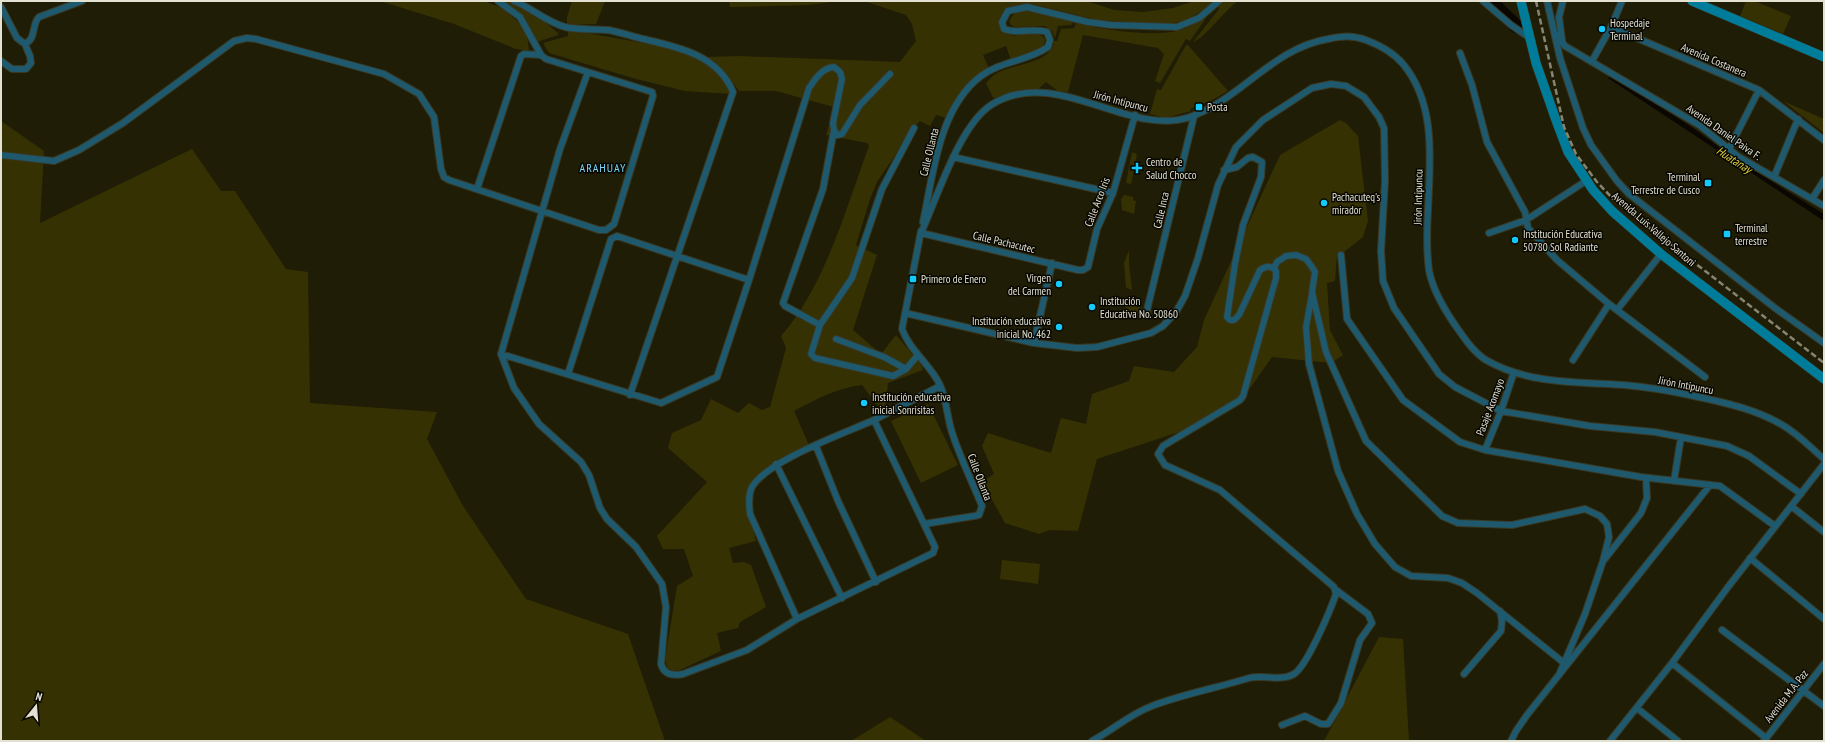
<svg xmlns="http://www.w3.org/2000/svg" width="1825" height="742" viewBox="0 0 1825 742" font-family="'PT Sans Narrow',sans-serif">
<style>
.green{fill:#363103}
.water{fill:#0a0600}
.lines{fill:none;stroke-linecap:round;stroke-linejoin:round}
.river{stroke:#0a0600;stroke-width:14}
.street-casing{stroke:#3a3822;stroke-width:8}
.secondary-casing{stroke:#3a3822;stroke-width:10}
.street{stroke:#1e596d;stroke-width:6}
.secondary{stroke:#007c9b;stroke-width:9}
.rail{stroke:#878572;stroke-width:2.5;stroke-dasharray:6 3;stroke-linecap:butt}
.poi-dot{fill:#14cafb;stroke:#080701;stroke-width:1.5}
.labels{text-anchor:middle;stroke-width:3;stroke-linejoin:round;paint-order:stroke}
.poi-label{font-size:11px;fill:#e2e1d2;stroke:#080701;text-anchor:start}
.street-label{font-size:11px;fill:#e2e1d2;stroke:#080701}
.water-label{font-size:12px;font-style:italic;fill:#ded03e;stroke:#080701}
.neighbourhood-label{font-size:12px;letter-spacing:1px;fill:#79d5f7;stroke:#080701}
</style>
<rect width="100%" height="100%" fill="#1f1d05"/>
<path class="green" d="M380,1H484L502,8L518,22L527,35L529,51L516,49L454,24Z
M503,1C524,1 542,20 558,33V35L537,42L524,16Z
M572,1H605L596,24L567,25V17Z
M729,1H839L809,5L730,7Z
M864,1H1087L1114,10L1143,12L1173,8L1194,1H1213C1202,13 1183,23 1166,24L1098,20L1033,4H1021L1005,11L999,19C1003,52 1032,22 1045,39L1044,45L1041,49L1011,60L1006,46L983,55L989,69L978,75L950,119L936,115L930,126L920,121L904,139L894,157L877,182L870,199L856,245L877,255L853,330L881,354L896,335L920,363L923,370L888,383L885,415L862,385C836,388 817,399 794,411L809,445C779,460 749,476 749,513C750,522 754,532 756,541L729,548L733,563L744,562L751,565L766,607L740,622L738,628L717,633L721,651L680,670L674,671L667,668L665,659L677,586L693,576L684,549H663L657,536L707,482L668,448L672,433L701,420L711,399L738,413L749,403L762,410L770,407L786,348L781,336C825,286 846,208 869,146L867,143L826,135L834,107L776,91H739C729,76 721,67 705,57L739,56L900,62L916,41L912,24L906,15Z
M1224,1H1238C1225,10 1205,38 1193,42L1219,9L1218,6Z
M1746,1H1754L1791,16L1783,34L1740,16Z
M1213,8L1190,41L1186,39L1160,83L1155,81L1164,54L1158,48L1083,35L1068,92L1058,91L1046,82L1035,92L1022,91L993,98L986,83C990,79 994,74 999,72C1015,64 1052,63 1054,41H1057L1061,29L1074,28L1076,23C1103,30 1162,39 1186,28C1197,24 1205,16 1213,8Z
M1025,10L1073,22L1071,25L1058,26L1055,38L1052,31L1045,26L1015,27L1011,25L1009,22C1012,14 1017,11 1025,10Z
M568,31C596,34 624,39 652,45C660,46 669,46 676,49C696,56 726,73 732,94L685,91L636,79L549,53L543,43L568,36Z
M1186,45H1188L1228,91L1212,100L1190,109L1191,111L1165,118L1150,114L1157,89L1161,90Z
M1783,101L1824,119V133Z
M1340,120L1346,123L1358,136L1368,221L1363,237L1344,252L1337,254L1335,281L1327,283L1330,330L1343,355L1331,363L1272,357L1246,394L1225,408L1182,431L1097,459L1078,531L1050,530L1039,534L1005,523L982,482L994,474L982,446L988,433L1051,453L1061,418L1086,424L1092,394L1129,381L1134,366L1174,372L1197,347L1204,320L1280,155Z
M1,121L44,151L40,223L192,149L221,191H235L286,269L308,272L310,403L437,412L427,439L463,506L526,599L628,634L665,741H1Z
M1132,152L1137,154L1131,184L1126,183Z
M1124,195L1133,197V200L1136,201L1134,214L1122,210L1121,199Z
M1129,250V264L1132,290L1126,288L1124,263Z
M1124,302L1152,311L1151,315L1146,313L1144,320L1128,316Z
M928,404L958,465L921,483L891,421Z
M1002,560L1040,564L1038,584L1000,579Z
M1379,637L1403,639L1409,741H1324Z
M890,717L926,741H851Z"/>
<path class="water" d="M1611,75L1693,128L1734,158L1824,214V221L1608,78Z"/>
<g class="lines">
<path class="river" d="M1490,1L1516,26"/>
<g class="street-casing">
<path id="street" d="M498,1L520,17L541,55
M514,1C532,8 546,22 565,27C579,30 593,29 608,30C619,32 631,36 643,39C678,47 718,55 733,92L630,395
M1483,1L1511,25L1530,38
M1547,1L1560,58L1583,128L1591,145L1617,181L1629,194L1775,308L1824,343
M1622,1L1611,27L1759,90L1824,140
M1,7L17,38L25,44C37,38 31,25 39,17L82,1
M1556,35L1565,46L1699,125L1739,157L1824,206
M1562,40L1559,17L1563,1
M1460,53L1472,85L1487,142L1525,212L1528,228L1557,260L1609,304L1705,377
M1,61L12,69H26L31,63L30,56L25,44
M1592,61L1611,27
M588,72L560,149L501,354L514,388L539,424L581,462L589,475L600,508L607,519L636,547L662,584L666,607L661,664C664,675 673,676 683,674L747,650L797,619L933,553L935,547L874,420C845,433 763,462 751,489C748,497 749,506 750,514L797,619
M1135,115L1113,193L1097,229L1088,267L1083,270H1078L921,233C937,198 959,126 991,105C1056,64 1128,138 1190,117C1241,99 1273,48 1328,39C1342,36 1352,35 1366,40C1379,45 1394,53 1403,64C1449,119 1420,204 1429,270C1432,288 1443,307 1453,322C1462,335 1473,352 1486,360C1527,384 1579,382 1624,385C1648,387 1671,391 1694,396C1726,403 1756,409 1784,426C1799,435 1811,448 1824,459
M834,130L823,189L783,303L785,306L820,325L811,354L815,358L893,376L906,369L918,355
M1729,149L1759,90
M1,155L54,161L79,150L123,123L234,41L247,38L256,39L384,74L419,94L434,117L441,169L444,177L449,180L599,230H606L614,224L653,96L652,92L546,59L541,55L524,54L521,56L477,189
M953,157L1113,193
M1774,177L1798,119
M1812,199L1824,180
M923,222C933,175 939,107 981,76C1001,61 1028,61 1048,47L1050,40L1047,32C1032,27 1018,35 1004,29L1002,22L1008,11L1027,7L1088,22L1111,25L1177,27L1199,18L1219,1
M921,231L902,329C910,351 930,364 940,385C946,398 947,415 951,429C959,456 972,481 982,506L979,515L974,516L924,524
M1489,233L1526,220L1586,181
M1341,255L1347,319L1403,400L1460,442L1485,450L1641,477L1720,486L1775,526
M1274,268L1277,262L1286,256L1296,255L1306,259L1312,267L1315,272L1312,292L1326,352L1366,441L1442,516L1458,523L1512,525L1585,509L1600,516L1607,524L1609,537L1603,561L1585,614L1559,675
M1312,294L1306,327L1309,364L1338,471L1357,514L1375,544L1395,567L1411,576L1448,578L1462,583L1477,593L1564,663
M1147,310L1194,116
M1617,310L1661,254
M905,313L1034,343L1077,348L1097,347L1151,333L1163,326L1176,312L1185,296L1198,258L1218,185L1236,147L1263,120L1312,88L1331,84L1346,86L1364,97L1379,117L1384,128L1385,181L1381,251L1383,281L1394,308L1439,374L1455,387L1501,411L1590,426L1655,432L1727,446L1749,456L1801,494
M820,325L852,278L882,189L914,128
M836,339L884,357L906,369
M1034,343L1052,263
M501,354L661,403L717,377L749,280L809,88C816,78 822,68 834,67L840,72L842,79L833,123L834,130L837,135L842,134L860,105L890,74
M1573,360L1609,304
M568,374L611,239L617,236L749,280
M874,420L940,386
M816,446L838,501L876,582
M1485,450L1501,411L1514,372
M776,464L842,598
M1674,481L1681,437
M1791,506L1824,532
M1750,558L1824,619
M1604,560L1641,513L1647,498L1646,478
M1722,630L1824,706
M1672,663L1766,738
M1464,674L1501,631L1502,621L1500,611
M1637,708L1678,741
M1282,725L1305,716L1321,724H1328L1341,703L1360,640L1372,623L1368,614L1336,590
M1092,741C1113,730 1130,714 1152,706C1183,694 1217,688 1249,678C1262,674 1281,682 1294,674C1307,666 1330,611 1336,594L1334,587L1220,490L1165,465L1158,454L1163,446L1240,400L1243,396L1276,278V271C1271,265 1266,266 1260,270L1239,315L1234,320H1230L1227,317L1235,264L1243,225L1261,177L1262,162L1253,157L1248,158L1237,167L1224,170
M1511,741L1516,731L1527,715L1710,485
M1610,741L1672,663L1728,587L1824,464
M1764,741L1824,664"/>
</g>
<g class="secondary-casing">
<path id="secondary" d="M1521,1L1536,63L1557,123L1568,152L1593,190L1612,211L1661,254L1824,379
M1692,1L1824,57"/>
</g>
<use href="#street" class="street"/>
<use href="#secondary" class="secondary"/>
<path class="rail" d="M1536,1L1564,127L1576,154L1597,182L1616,202L1824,363"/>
</g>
<g class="poi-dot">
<circle cx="1602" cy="29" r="4"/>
<rect x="1195" y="103" width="8" height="8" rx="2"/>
<path d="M1135 162h4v4h4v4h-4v4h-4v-4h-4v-4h4z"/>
<rect x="1704" y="179" width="8" height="8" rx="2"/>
<circle cx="1324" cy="203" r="4"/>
<rect x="1723" y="230" width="8" height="8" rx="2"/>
<circle cx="1515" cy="240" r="4"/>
<rect x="909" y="275" width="8" height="8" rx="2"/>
<circle cx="1059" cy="284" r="4"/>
<circle cx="1092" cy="307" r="4"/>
<circle cx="1059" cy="327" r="4"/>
<circle cx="864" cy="403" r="4"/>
</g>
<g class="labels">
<g class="poi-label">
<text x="1610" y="27">Hospedaje<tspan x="1610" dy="13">Terminal</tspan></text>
<text x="1207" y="111">Posta</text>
<text x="1146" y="166">Centro de<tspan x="1146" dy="13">Salud Chocco</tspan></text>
<text x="1700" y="181" text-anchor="end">Terminal<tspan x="1700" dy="13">Terrestre de Cusco</tspan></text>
<text x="1332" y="201">Pachacuteq's<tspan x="1332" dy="13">mirador</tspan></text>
<text x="1735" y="232">Terminal<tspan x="1735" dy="13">terrestre</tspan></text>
<text x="1523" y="238">Institución Educativa<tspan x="1523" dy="13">50780 Sol Radiante</tspan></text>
<text x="1051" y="282" text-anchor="end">Virgen<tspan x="1051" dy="13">del Carmen</tspan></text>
<text x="921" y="283">Primero de Enero</text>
<text x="1100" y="305">Institución<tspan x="1100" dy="13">Educativa No. 50860</tspan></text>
<text x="1051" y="325" text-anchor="end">Institución educativa<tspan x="1051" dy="13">inicial No. 462</tspan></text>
<text x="872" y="401">Institución educativa<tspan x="872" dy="13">inicial Sonrisitas</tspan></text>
</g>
<g class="street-label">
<text transform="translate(1714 60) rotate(23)" y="4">Avenida Costanera</text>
<text transform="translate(1121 101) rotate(15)" y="4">Jirón Intipuncu</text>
<text transform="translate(1724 132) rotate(35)" y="4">Avenida Daniel Paiva F.</text>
<text transform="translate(929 152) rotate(-76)" y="4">Calle Ollanta</text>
<text transform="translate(1418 197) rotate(-89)" y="4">Jirón Intipuncu</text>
<text transform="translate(1097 202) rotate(-69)" y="4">Calle Arco Iris</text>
<text transform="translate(1161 210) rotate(-77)" y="4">Calle Inca</text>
<text transform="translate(1654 229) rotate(41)" y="4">Avenida Luis Vallejo Santoni</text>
<text transform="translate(1004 242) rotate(13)" y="4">Calle Pachacutec</text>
<text transform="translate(1686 385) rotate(11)" y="4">Jirón Intipuncu</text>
<text transform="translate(1490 407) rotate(-69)" y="4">Pasaje Acomayo</text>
<text transform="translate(980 477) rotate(69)" y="4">Calle Ollanta</text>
<text transform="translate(1786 696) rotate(-52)" y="4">Avenida M.A. Paz</text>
</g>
<g class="water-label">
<text transform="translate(1734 160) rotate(33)" y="4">Huatanay</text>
</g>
<g class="neighbourhood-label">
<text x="603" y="172">ARAHUAY</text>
</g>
</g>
<rect width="1825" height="742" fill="none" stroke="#e2e1d2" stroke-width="4"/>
<g transform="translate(36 706) rotate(17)" stroke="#080701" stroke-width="3" paint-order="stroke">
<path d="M0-3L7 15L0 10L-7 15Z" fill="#e2e1d2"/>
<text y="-6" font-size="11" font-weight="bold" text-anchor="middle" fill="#e2e1d2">N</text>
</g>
</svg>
